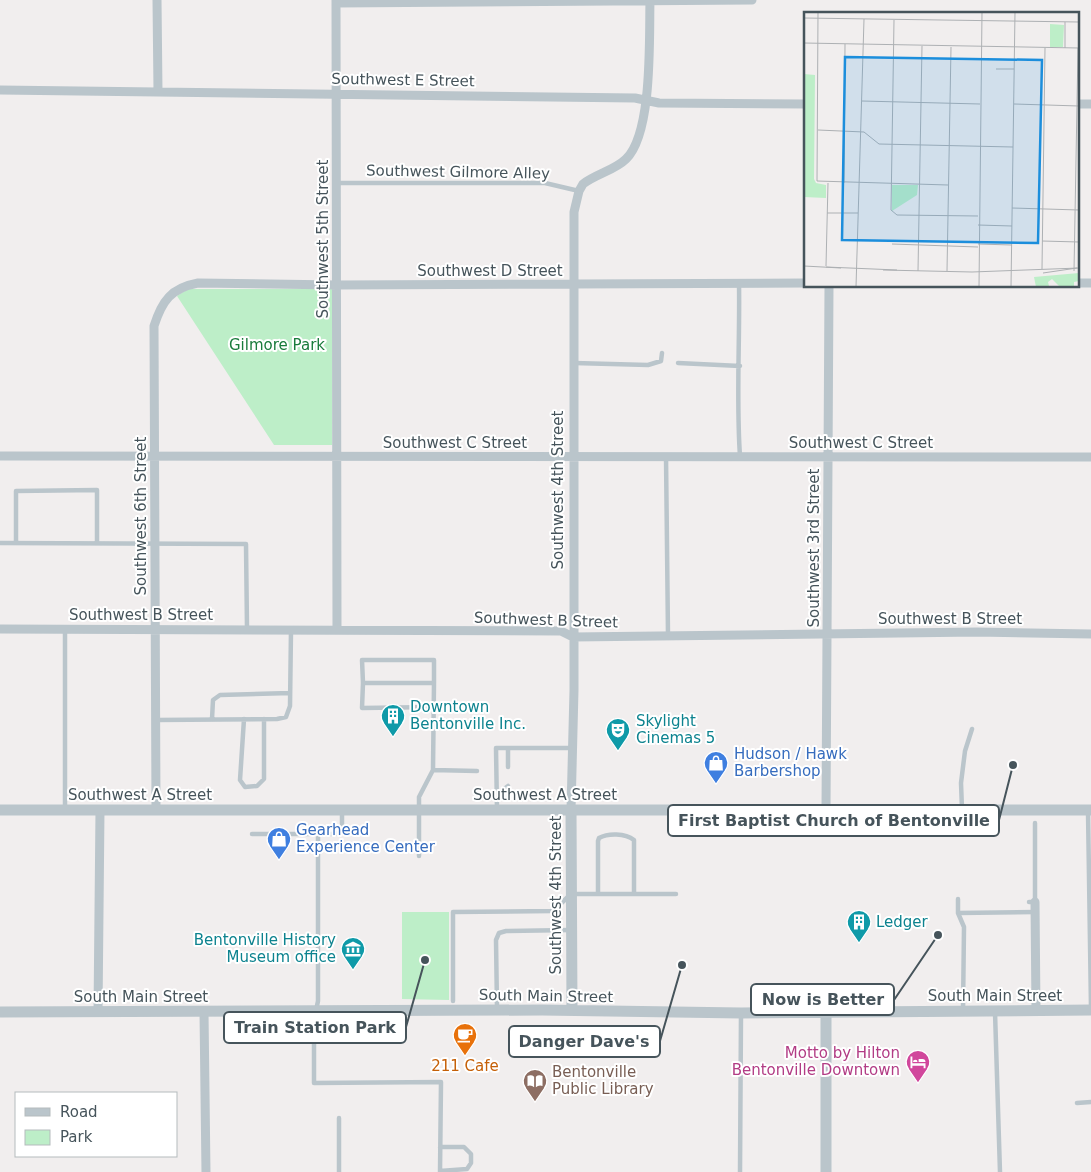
<svg xmlns="http://www.w3.org/2000/svg" width="1091" height="1172" viewBox="0 0 1091 1172" font-family="'DejaVu Sans',sans-serif">
<style>
.green{fill:#bdeec8}
.lines{fill:none;stroke-linecap:round;stroke-linejoin:round}
.service{stroke:#bac5cb;stroke-width:4.5}
.minor{stroke:#bac5cb;stroke-width:9}
.tertiary{stroke:#bac5cb;stroke-width:11}
.labels{text-anchor:middle;stroke-width:4;stroke-linejoin:round;paint-order:stroke}
.street-label{font-size:15px;fill:#46545b;stroke:#fff}
.park-label{font-size:15px;fill:#197b3b;stroke:#fff}
.culture-label{font-size:15px;fill:#0d838f;stroke:#fff;text-anchor:start}
.shop-label{font-size:15px;fill:#366cbe;stroke:#fff;text-anchor:start}
.hotel-label{font-size:15px;fill:#b23c85;stroke:#fff;text-anchor:end}
.food-label{font-size:15px;fill:#c56008;stroke:#fff}
.education-label{font-size:15px;fill:#785e54;stroke:#fff;text-anchor:start}
.inset-road{fill:none;stroke:#adb0b3;stroke-width:1}
.view{fill:#1c8edc;fill-opacity:0.15;stroke:#1c8edc;stroke-width:2.5}
.inset-edge{fill:none;stroke:#46545b;stroke-width:2.5}
.leader{fill:none;stroke:#46545b;stroke-width:2}
.callout-dot{fill:#46545b;stroke:#fff;stroke-width:2}
.callout{fill:#fff;stroke:#46545b;stroke-width:2}
.callout-label{font-size:16px;text-anchor:middle;font-weight:bold;fill:#46545b}
</style>
<rect width="100%" height="100%" fill="#f1eeee"/>
<path class="green" d="M188,289H332V445H274L177,296Z
M402,912H449V1000L402,999Z"/>
<g class="lines">
<path class="service" d="M337,183H545L579,191
M739,283C740,341 736,399 740,456
M574,363L648,365L661,361L662,353
M678,363L740,366
M666,456L668,635
M0,543L246,544L247,629
M16,543V491L97,490V543
M65,629V810
M363,683L362,660H434V683
M212,719L213,700L220,695L290,693
M244,719L240,780L245,787L257,786L264,779V719
M156,720L277,719L286,717L290,706L291,630
M508,767V748
M433,770L477,771
M496,795L508,786
M962,809L961,783L965,751L972,729
M497,810L496,748H573
M1088,811L1091,1008
M252,834H336L342,830V811
M318,834V1001L314,1020V1083L441,1082L440,1172
M419,856V797L433,770L434,683H363L362,708L434,707
M598,894V841L599,838C608,833 625,833 634,840V894
M958,899V913L964,927L963,1010
M1029,902H1035V823
M958,913L1035,912
M453,1001V912L553,911L571,894H676
M497,1008L496,940L499,933L506,931L570,930
M995,1012L1000,1172
M1077,1103L1091,1102
M339,1118V1172
M440,1171L467,1169L471,1163V1154L464,1147H440
M740,1172L741,1013"/>
<path class="minor" d="M157,0L158,91
M336,0L337,629
M336,3L752,0
M0,90L635,98L659,103L805,104
M1077,104H1091
M1077,283H1091
M0,456L1091,457
M0,629L561,631L573,637L977,632L1091,634
M156,810L154,326C162,301 171,288 198,283L337,285L805,283
M571,810L574,690V212L579,191L583,184C596,174 615,170 626,159C653,133 649,37 650,0
M826,810L829,286
M1035,902L1036,1011
M98,1012L100,810
M204,1012L206,1172"/>
<path class="tertiary" d="M0,810H1091
M571,810L572,1010
M0,1012L542,1010L741,1013L1091,1010
M826,1172V1012"/>
</g>
<defs>
<g id="building-pin" transform="scale(1.25)"><path d="M0 17L-7.5 6A9.5 9.5 0 1 1 7.5 6Z" fill="#0f9aa8" stroke="#fff"/><path d="M-4-6H4V6H1V3H-1V6H-4ZM-2.5-4.3h1.7v1.8h-1.7ZM.8-4.3h1.7v1.8H.8ZM-2.5-1h1.7V.8h-1.7ZM.8-1h1.7V.8H.8Z" fill="#fff"/></g>
<g id="theatre-pin" transform="scale(1.25)"><path d="M0 17L-7.5 6A9.5 9.5 0 1 1 7.5 6Z" fill="#0f9aa8" stroke="#fff"/><path d="M-5-5.5Q0-4 5-5.5V0Q5 5 0 6Q-5 5-5 0ZM-3.3-2.5H-1v1.5H-3.3ZM1-2.5H3.3v1.5H1ZM-2.8 1Q0 5.5 2.8 1Z" fill="#fff"/></g>
<g id="shop-pin" transform="scale(1.25)"><path d="M0 17L-7.5 6A9.5 9.5 0 1 1 7.5 6Z" fill="#3f7fe0" stroke="#fff"/><path d="M-5-2.5h2.3a2.7 3.5 0 0 1 5.4 0H5L5.5 6h-11ZM-1.5-2.5h3a1.5 2.3 0 0 0-3 0Z" fill="#fff"/></g>
<g id="museum-pin" transform="scale(1.25)"><path d="M0 17L-7.5 6A9.5 9.5 0 1 1 7.5 6Z" fill="#0f9aa8" stroke="#fff"/><path d="M0-6L6-3V-2H-6V-3ZM-5-1h2V3h-2ZM-1-1h2V3h-2ZM3-1h2V3H3ZM-6 4H6V6H-6Z" fill="#fff"/></g>
<g id="cafe-pin" transform="scale(1.25)"><path d="M0 17L-7.5 6A9.5 9.5 0 1 1 7.5 6Z" fill="#e8710a" stroke="#fff"/><path d="M-5.5-4.5H6V0H3Q3 3.5 0 3.5H-2.5Q-5.5 3.5-5.5 0ZM3-3.2v2h1.7v-2ZM-6 4.5H4V6H-6Z" fill="#fff"/></g>
<g id="hotel-pin" transform="scale(1.25)"><path d="M0 17L-7.5 6A9.5 9.5 0 1 1 7.5 6Z" fill="#d1479c" stroke="#fff"/><path d="M-6-4.5h1.5V1H6V5H4.5V3h-9V5H-6ZM-4 0a1.8 1.8 0 1 1 3.6 0ZM.5 0V-2.5h3Q6-2.5 6 0Z" fill="#fff"/></g>
<g id="library-pin" transform="scale(1.25)"><path d="M0 17L-7.5 6A9.5 9.5 0 1 1 7.5 6Z" fill="#8d6e63" stroke="#fff"/><path d="M-6-4Q-3-5.5-.7-3.5V5Q-3 3-6 4ZM6-4Q3-5.5 .7-3.5V5Q3 3 6 4Z" fill="#fff"/></g>
</defs>
<g fill-rule="evenodd">
<use href="#building-pin" x="393" y="716"/>
<use href="#theatre-pin" x="618" y="730"/>
<use href="#shop-pin" x="716" y="763"/>
<use href="#shop-pin" x="279" y="839"/>
<use href="#building-pin" x="859" y="922"/>
<use href="#museum-pin" x="353" y="949"/>
<use href="#cafe-pin" x="465" y="1035"/>
<use href="#hotel-pin" x="918" y="1062"/>
<use href="#library-pin" x="535" y="1081"/>
</g>
<g class="labels">
<g class="street-label">
<text transform="translate(403 80) rotate(1)" y="5">Southwest E Street</text>
<text transform="translate(458 172) rotate(1)" y="5">Southwest Gilmore Alley</text>
<text transform="translate(323 239) rotate(-90)" y="5">Southwest 5th Street</text>
<text x="490" y="276">Southwest D Street</text>
<text x="455" y="448">Southwest C Street</text>
<text x="861" y="448">Southwest C Street</text>
<text transform="translate(558 490) rotate(-90)" y="5">Southwest 4th Street</text>
<text transform="translate(141 516) rotate(-90)" y="5">Southwest 6th Street</text>
<text transform="translate(814 548) rotate(-90)" y="5">Southwest 3rd Street</text>
<text x="141" y="620">Southwest B Street</text>
<text x="950" y="624">Southwest B Street</text>
<text transform="translate(546 620) rotate(2)" y="5">Southwest B Street</text>
<text x="140" y="800">Southwest A Street</text>
<text x="545" y="800">Southwest A Street</text>
<text transform="translate(556 895) rotate(-90)" y="5">Southwest 4th Street</text>
<text transform="translate(546 996) rotate(1)" y="5">South Main Street</text>
<text x="995" y="1001">South Main Street</text>
<text x="141" y="1002">South Main Street</text>
</g>
<g class="park-label">
<text x="277" y="350">Gilmore Park</text>
</g>
<g class="culture-label">
<text x="410" y="712">Downtown<tspan x="410" dy="17">Bentonville Inc.</tspan></text>
<text x="636" y="726">Skylight<tspan x="636" dy="17">Cinemas 5</tspan></text>
<text x="876" y="927">Ledger</text>
<text x="336" y="945" text-anchor="end">Bentonville History<tspan x="336" dy="17">Museum office</tspan></text>
</g>
<g class="shop-label">
<text x="734" y="759">Hudson / Hawk<tspan x="734" dy="17">Barbershop</tspan></text>
<text x="296" y="835">Gearhead<tspan x="296" dy="17">Experience Center</tspan></text>
</g>
<g class="hotel-label">
<text x="900" y="1058">Motto by Hilton<tspan x="900" dy="17">Bentonville Downtown</tspan></text>
</g>
<g class="food-label">
<text x="465" y="1071">211 Cafe</text>
</g>
<g class="education-label">
<text x="552" y="1077">Bentonville<tspan x="552" dy="17">Public Library</tspan></text>
</g>
</g>
<g transform="translate(804 12)">
<rect width="275" height="275" fill="#f1eeee"/>
<path d="M246,12L260,13L259,35H246ZM0,62L11,63L10,167L12,171L22,173V186L0,185ZM88,173H114L113,183L88,199ZM275,261V269L270,270V275H256L248,267L244,270L245,274L232,275L230,265Z" fill="#bdeec8"/>
<path class="inset-road" d="M14,0L13,169L144,173M0,6L275,10M90,8L87,198L93,203L174,204M261,10V36M0,31L275,36M192,57H210M58,89L176,92M210,92L275,94M14,118L60,120L75,132L209,135M40,171L41,32M208,196L275,198M23,201H54M174,213L208,214M238,229L275,230M88,232L174,235M174,232L208,233M0,254L37,256M22,254L24,171M22,255L93,258M238,257L241,36M79,258L168,260L275,256M114,259L118,34M143,259L147,35M270,259L274,36M239,261L273,256M52,275L60,7M175,275L178,0M207,275L211,0"/>
<path class="view" d="M41,45L238,48L234,231L38,228Z"/>
<rect width="275" height="275" class="inset-edge"/>
</g>
<path class="leader" d="M1013 765L999 820M938 935L894 1000M425 960L406 1027M682 965L660 1041"/>
<g class="callout-dot">
<circle cx="1013" cy="765" r="5"/>
<circle cx="938" cy="935" r="5"/>
<circle cx="425" cy="960" r="5"/>
<circle cx="682" cy="965" r="5"/>
</g>
<g class="callout">
<rect x="668" y="805" width="331" height="31" rx="5"/>
<rect x="751" y="984" width="143" height="31" rx="5"/>
<rect x="224" y="1012" width="182" height="31" rx="5"/>
<rect x="509" y="1026" width="151" height="31" rx="5"/>
</g>
<g class="callout-label">
<text x="834" y="826">First Baptist Church of Bentonville</text>
<text x="823" y="1005">Now is Better</text>
<text x="315" y="1033">Train Station Park</text>
<text x="584" y="1047">Danger Dave's</text>
</g>
<rect x="15" y="1092" width="162" height="65" fill="#ffffff" stroke="#b5bbbd"/>
<rect x="25" y="1108" width="25" height="8" fill="#bac5cb" stroke="#b5bbbd"/>
<text x="60" y="1117" font-size="15" fill="#46545b">Road</text>
<rect x="25" y="1130" width="25" height="15" fill="#bdeec8" stroke="#b5bbbd"/>
<text x="60" y="1142" font-size="15" fill="#46545b">Park</text>
</svg>
